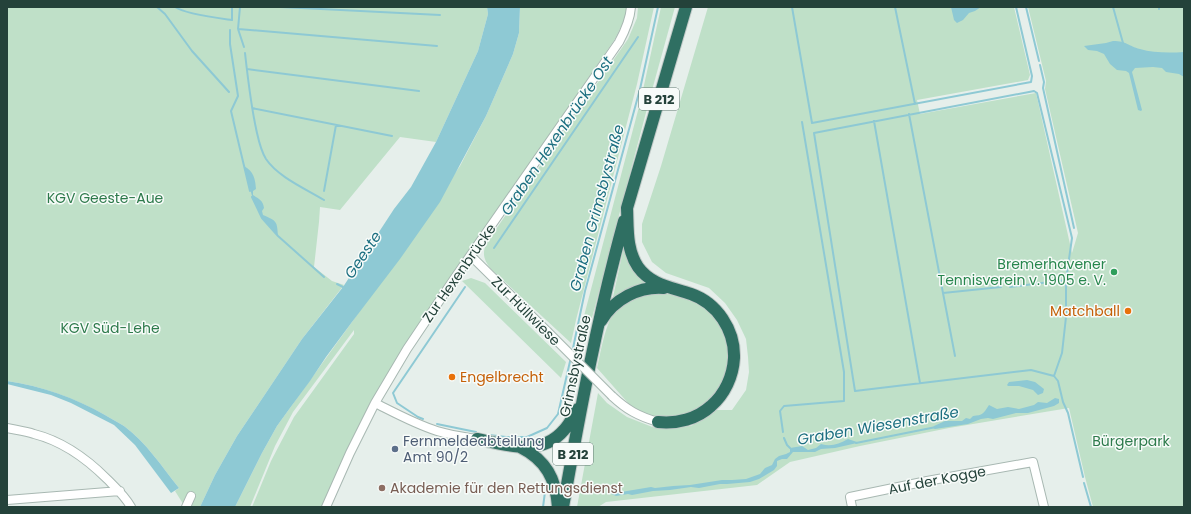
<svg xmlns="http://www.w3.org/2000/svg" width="1191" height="514" viewBox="0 0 1191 514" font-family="Poppins,sans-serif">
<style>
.green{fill:#bfe0c8}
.water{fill:#8ec9d4}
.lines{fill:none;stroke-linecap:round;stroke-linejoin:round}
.stream{stroke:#8ec9d4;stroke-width:2}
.minor-casing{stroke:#a8b8b2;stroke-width:10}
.highway-casing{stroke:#c2cac8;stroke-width:14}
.minor{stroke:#fff;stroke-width:8}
.highway{stroke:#2f6f62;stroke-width:12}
.minor-bridge-casing{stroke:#a8b8b2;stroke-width:10;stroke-linecap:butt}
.minor-bridge{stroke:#fff;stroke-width:8}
.leisure-dot{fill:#2e9e5b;stroke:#f7fbf9;stroke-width:1.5}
.food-dot{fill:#e8710a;stroke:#f7fbf9;stroke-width:1.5}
.service-dot{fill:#5c6f8a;stroke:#f7fbf9;stroke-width:1.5}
.education-dot{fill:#8d6e63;stroke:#f7fbf9;stroke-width:1.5}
.labels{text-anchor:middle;stroke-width:3;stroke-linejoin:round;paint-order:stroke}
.shield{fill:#f7fbf9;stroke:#637a73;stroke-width:1}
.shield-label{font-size:13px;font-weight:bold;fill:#24423a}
.park-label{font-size:14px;fill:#2d7a4b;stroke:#f7fbf9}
.leisure-label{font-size:14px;fill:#27864d;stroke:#f7fbf9;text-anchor:end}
.street-label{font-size:14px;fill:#24423a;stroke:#f7fbf9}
.food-label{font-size:14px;fill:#c56008;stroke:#f7fbf9;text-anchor:end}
.service-label{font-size:14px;fill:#4e5e75;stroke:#f7fbf9;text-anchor:start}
.education-label{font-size:14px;fill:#785e54;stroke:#f7fbf9;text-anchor:start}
.water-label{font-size:15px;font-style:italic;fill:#1c6f80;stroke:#f7fbf9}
</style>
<rect width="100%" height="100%" fill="#e6efeb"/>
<path class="green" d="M7,7H487L488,14L478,51L436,142L400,137L340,210L320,207L319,222L314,267L332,281L344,285L302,339L237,436L215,475L200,507H185L175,491L179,488C162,467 146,442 124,426C118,422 111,419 105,415C74,398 42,386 7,381Z
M520,7H629V10L615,39L405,347L370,403L322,507H252L271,461L294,417L354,334V330L293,412L275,446L250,507H235L262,453L277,426L352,322L460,166L486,116L513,54L519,33Z
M638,7H654L637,84L576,320L571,343L491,269C483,259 482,253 487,242L628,39L637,18Z
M661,7H675L649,101L592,318L584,316L641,99Z
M708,7H1014L1030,75L1028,80L917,100L920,114L1036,93L1072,253L1078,233L1045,89L1046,81L1028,7H1184V507H1093L1085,477L1069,408L949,428L860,446L790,462L757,485L606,502L598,507H577L598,393L607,403L627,417L655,428L691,426L716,410H732L746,390L749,372L748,357L746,339L737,320L725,303L709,288L666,273L652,262L642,242V224L661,166Z
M625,242L655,285L611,306Z
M471,278L485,283L566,362L561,378L462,281Z
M655,291L688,297L715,314L729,338V373L713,400L681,418H654L642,413L629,404L597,368C602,348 606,311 626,301C634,297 646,295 655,291Z"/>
<path class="water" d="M487,7H520L519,33L513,54L486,116L440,202L400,259L352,322L326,357L310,381L290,408L277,426L262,453L235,507H200L215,475L237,436L302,339L343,287L394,209L411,187L436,142L478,51L488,14Z
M951,7H981L975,11L969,13L963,20L957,23L954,20Z
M1113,41C1127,41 1128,46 1140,49C1153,53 1170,53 1184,52V77L1179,74L1166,72L1162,68L1153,67L1135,68L1132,72L1142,110L1141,111L1138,110L1129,73L1126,71L1117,70L1110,64L1104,54L1097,51L1088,50L1084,46L1106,43Z
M244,166C254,172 255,178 256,189L253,191V195C259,199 263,200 264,208L262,211L263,215C277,221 277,221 278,236L262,218L252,196Z
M1027,380L1035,382L1044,389L1043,393L1038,395L1033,390L1019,386H1008L1007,385L1009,382Z
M7,381C42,386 75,398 105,415C111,419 118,422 124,426C146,442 162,467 179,488L171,493L135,445L114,425L71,403L51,395L7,384Z
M1055,398L1059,399V403L1054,406L1028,413H1016L993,419L988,418L981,419L968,424L935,429L933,428L934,426L945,421H962L966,418L970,419L973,416C983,415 983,414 989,405L997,409L1008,407L1019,409L1034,405L1038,402L1047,403Z
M848,439L857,442V443L835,448L821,449L815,452H793L787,459H782L777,461V466L774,470L759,479L750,482L727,484H720L699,488L691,487L670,490L653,491L632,495L628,494L616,496L609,493L610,491L621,492L651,487L655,488L673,486L690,485L722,480H732L746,479L760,474L765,468L772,465L775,459L779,456L786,454L790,452V448L802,446L808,450L816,448L821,444C831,447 839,444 848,439Z"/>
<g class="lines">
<path class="stream" d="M157,7L165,14L192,51L229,92
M175,7C185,14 218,18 232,20V7
M240,7L238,29L244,47
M281,7L440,15
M792,7L812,123L1031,82L1032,76L1016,7
M895,7L915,104
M1026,7L1039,61
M1113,7L1123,43
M1159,7V9
M238,29L437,46
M230,30V44L238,96L231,111L250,191
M245,53C248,80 251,107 257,133C259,142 261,151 266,159C278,177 306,189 324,200
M1040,65L1044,82L1043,88L1074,228
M247,69L419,91
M252,108L392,136
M909,114L943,293
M874,121L920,383
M324,191L336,125
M252,197L262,218L278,236L324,277
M494,248L638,37
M337,284L345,288
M1010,287L1066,280
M572,353L585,291L640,89L658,7
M955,356L943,293L1001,287
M1054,376L1062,353L1066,317V280L1072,238L1037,93L1034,91L1029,92L814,133L855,391L1031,370L1054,376L1058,381L1063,402L1068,413L1083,477
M423,419L418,417L397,403L393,393L465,287
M437,424L476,432
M783,432L780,411L784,406L844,401V372L802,122
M489,435L506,437H527L547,428L558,414L571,357
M784,438L787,445L790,448
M856,443L936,427
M1084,483L1091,507
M543,507L545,492"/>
<g class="minor-casing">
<path id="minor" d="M471,256L547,331
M612,396C627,410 638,416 658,422
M375,403C395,413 415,424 437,431C450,435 464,437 477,439
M7,428C16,430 25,431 34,434C62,441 87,459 107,479C116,488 125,496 131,507
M7,500L120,491
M186,507L191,496
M326,507L350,453L375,403L407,349L454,279L619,42C625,31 630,20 631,7
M852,507L850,497L927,481L1033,462L1044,507"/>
</g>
<g class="highway-casing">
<path id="highway" d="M601,321C614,299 639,286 664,288
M658,422C677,424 697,419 711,406C725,394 733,376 734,358C735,330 717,303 691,294C671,287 651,285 638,267C626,249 628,228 627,208L686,7
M477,439C507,445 541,457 564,430C570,424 573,416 578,409
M520,447C546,460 556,479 558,507
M563,507C580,411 598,315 624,221"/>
</g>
<use href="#minor" class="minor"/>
<use href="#highway" class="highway"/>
<g class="minor-bridge-casing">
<path id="minor-bridge" d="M547,331L612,396"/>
</g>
<use href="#minor-bridge" class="minor-bridge"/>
</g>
<circle class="leisure-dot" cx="1114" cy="272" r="4"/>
<g class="food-dot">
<circle cx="1128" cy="311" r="4"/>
<circle cx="452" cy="377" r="4"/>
</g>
<circle class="service-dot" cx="395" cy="449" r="4"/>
<circle class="education-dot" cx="382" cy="488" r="4"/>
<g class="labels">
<g class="shield">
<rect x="639" y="88" width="40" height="22" rx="3"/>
<rect x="553" y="443" width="40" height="22" rx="3"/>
</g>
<g class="shield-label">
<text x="659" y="104">B 212</text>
<text x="573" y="459">B 212</text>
</g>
<g class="park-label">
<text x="105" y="203">KGV Geeste-Aue</text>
<text x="110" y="333">KGV Süd-Lehe</text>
<text x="1131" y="446">Bürgerpark</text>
</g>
<g class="leisure-label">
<text x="1106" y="269">Bremerhavener<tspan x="1106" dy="16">Tennisverein v. 1905 e. V.</tspan></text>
</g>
<g class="street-label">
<text transform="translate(459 273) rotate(-55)" y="5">Zur Hexenbrücke</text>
<text transform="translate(526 311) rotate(45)" y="5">Zur Hüllwiese</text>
<text transform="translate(575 366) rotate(-78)" y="5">Grimsbystraße</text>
<text transform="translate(937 480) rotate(-11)" y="5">Auf der Kogge</text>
</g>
<g class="food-label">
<text x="1120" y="316">Matchball</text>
<text x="460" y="382" text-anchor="start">Engelbrecht</text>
</g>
<g class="service-label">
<text x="403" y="446">Fernmeldeabteilung<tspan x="403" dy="16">Amt 90/2</tspan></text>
</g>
<g class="education-label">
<text x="390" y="493">Akademie für den Rettungsdienst</text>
</g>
<g class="water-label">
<text transform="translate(557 136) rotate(-56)" y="5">Graben Hexenbrücke Ost</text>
<text transform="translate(597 208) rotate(-75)" y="5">Graben Grimsbystraße</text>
<text transform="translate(363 255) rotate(-56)" y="5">Geeste</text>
<text transform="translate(878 426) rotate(-10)" y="5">Graben Wiesenstraße</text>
</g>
</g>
<rect width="1191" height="514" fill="none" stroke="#24423a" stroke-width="16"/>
</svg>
